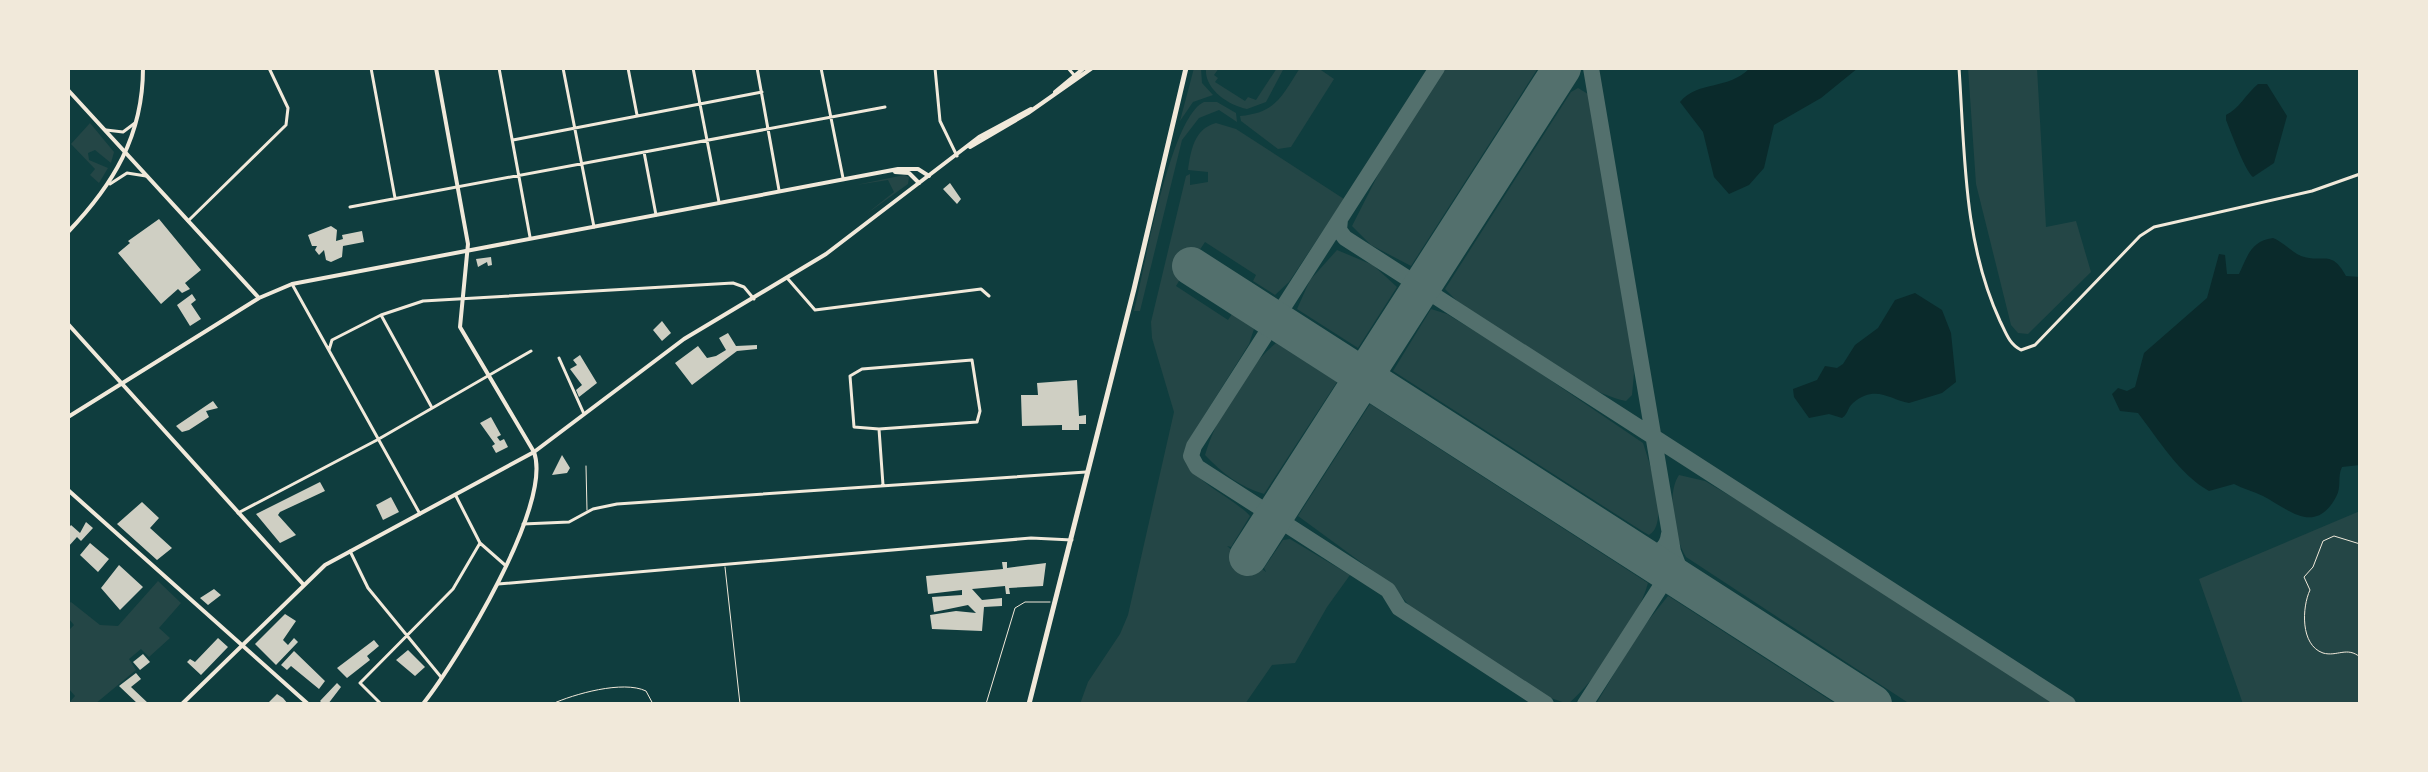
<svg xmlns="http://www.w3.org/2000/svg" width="2428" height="772" viewBox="0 0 2428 772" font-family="Manrope,sans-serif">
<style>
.green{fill:#244646}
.water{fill:#0a2a2b}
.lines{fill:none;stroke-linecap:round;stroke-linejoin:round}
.taxiway{stroke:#53706d;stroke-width:16}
.runway{stroke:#53706d;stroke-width:38}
.building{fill:#cfcfc3}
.path{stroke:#f1e9da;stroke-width:1}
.service{stroke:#f1e9da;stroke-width:1}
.minor{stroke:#f1e9da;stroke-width:3}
.tertiary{stroke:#f1e9da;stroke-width:4}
.secondary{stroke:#f1e9da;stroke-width:4}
.primary{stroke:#f1e9da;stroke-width:5}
</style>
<rect width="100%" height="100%" fill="#0f3d3e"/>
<path class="green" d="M1194,68H1201L1202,83L1213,95L1193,102L1180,121Z
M1206,68H1219L1214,75L1218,78L1215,82L1245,101L1248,97L1256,100L1277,68H1284L1266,102L1247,109C1228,105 1204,89 1206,68Z
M1300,68H1318L1334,79L1291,147L1278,149L1241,121L1240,116C1277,113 1282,95 1300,68Z
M1445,68H1538L1411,266L1371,245L1352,226L1384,163Z
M1968,68H2037L2046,227L2076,221L2091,272L2028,334L2018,333L2011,325L1976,184Z
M1578,88L1588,94L1591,103L1629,328L1634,373L1632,395L1626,401C1576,390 1502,332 1458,302L1445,289L1571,92Z
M1204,102H1217L1236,113L1237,122L1219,110L1199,118L1182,140L1140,311H1134C1144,271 1170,117 1204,102Z
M90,123L114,152L111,163L95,150L88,153L89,160L108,168L99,183L90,175L95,169L71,144Z
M1216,123L1236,129L1344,199L1289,282L1275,295L1253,281L1256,275L1205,242L1195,257L1189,254L1180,267L1185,271L1176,286L1228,320L1232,314L1254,329L1249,344L1187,443C1175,476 1232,495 1250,516L1231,547L1227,546L1234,552L1237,549L1266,572L1264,568L1283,540L1290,539L1350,575L1327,607L1295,663L1272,665L1245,704H1080L1088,682L1120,634L1128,615L1174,412L1152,338L1151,322L1186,176L1190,174V185L1208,182V172L1188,170C1191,150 1194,129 1216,123Z
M904,175L909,177L908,184L865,215L894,192L888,180L856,185Z
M1337,250L1373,265L1397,287L1358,348L1297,309L1310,280Z
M1431,309L1447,314L1512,354L1643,443C1650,464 1670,523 1649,535L1642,531L1393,371Z
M1276,343L1337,382L1264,494C1240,487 1222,473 1205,455C1217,416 1244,370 1276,343Z
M1370,404L1648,583C1638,620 1597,679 1568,704L1545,696L1412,609L1392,585L1298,516Z
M1679,475L1705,481L1754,510L2055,704H1910L1686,557C1674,538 1666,494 1679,475Z
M2360,511V704H2243L2199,579Z
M158,581L181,603L159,628L170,638L149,657L141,649L129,659L136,670L95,704H68L75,696L68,688V631L74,625L68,618V604L71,602L100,625L118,626Z
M1668,596L1670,597L1836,704H1596L1639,632Z"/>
<path class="water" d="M1750,68H1858L1821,98L1774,125L1764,168L1749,185L1729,194L1714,177L1703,132L1680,102C1698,80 1727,91 1750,68Z
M2258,84H2267L2287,116L2274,163L2253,177C2245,171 2231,132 2226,120V115C2239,109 2246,94 2258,84Z
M2273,238C2283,242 2291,251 2301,256C2323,264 2331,248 2346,276L2360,277V465L2342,467C2337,477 2342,487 2336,497C2315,536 2288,509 2263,496C2253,491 2243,489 2234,484L2209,491C2179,474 2159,440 2138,413L2120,411L2112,394L2118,388L2127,391L2135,387L2144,353L2207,298L2219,254L2225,255L2227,274H2239C2248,255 2251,241 2273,238Z
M1915,293L1942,310L1951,333L1956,382L1942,393L1909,403C1890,400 1876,384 1853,403C1847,408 1849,413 1842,418L1829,414L1809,418L1794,397L1793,389L1817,380L1825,366L1837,368L1843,364L1855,345L1878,328L1895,300Z"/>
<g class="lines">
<path class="taxiway" d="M1437,68L1194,446L1191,456L1197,467L1388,590L1399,608L1546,704
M1591,68L1673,552L1680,570L1697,590
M1559,74L1573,68
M1340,219L1339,230L1345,238L2068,704
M1411,303L1414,290L1409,279L1419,280L1430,273
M1638,553C1654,556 1667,552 1669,534
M1585,704L1661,586L1671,580L1685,583"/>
<path class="runway" d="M1191,266L1873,704
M1248,557L1562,68"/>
</g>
<path class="building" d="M950,183L961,199L957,204L943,189Z
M159,219L201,270L185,283L190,289L182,293L178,289L161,304L118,253L130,243L128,241Z
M331,226L337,230L336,241L343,239L342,235L362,231L364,242L343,246L342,257L331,262L326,260L324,250L319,255L315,250L317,246H312L308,235Z
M491,257L492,265L488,266L487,262L478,267L476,259Z
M192,294L196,300L191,304L201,319L190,326L177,305Z
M662,321L671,333L662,341L653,330Z
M728,333L736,346L757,345V349L737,351L692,385L675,363L698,346L707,358L716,356L726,350L719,338Z
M580,355L597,383L579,397L576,390L582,385L570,369L577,365L573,360Z
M1077,380L1079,416L1086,415V424H1079V430H1062V425L1022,426L1021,395H1038L1037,383Z
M213,401L218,408L206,411L209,417L189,430L182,432L176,426Z
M491,417L501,435L497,437L500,441L504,439L508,447L496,453L492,446L495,444L480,423Z
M562,455L570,468L567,473L552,475Z
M320,482L325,491L280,512L278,515L296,535L280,543L256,514Z
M391,497L399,512L383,520L376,505Z
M142,502L159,518L150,528L172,548L157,560L117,524Z
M86,522L93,528L81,541L77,537L68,547V529L71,525L80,533Z
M90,543L109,559L98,572L80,555Z
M1002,562H1007V568L1046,563L1043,586L1009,588L1010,594H1006L1005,586L972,589L982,600L1002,598V606L984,607L982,631L932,629L930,615L956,611L976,613L968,605L934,612L932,597L962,595V590L928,594L926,576L1003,569Z
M119,565L143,587L120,610L101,588Z
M214,589L221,595L208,605L200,598Z
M285,614L296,621L283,640L288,645L294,638L298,642L276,665L255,644Z
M218,638L228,647L201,675L187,662L190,659L195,662Z
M374,640L379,646L367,656L370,660L347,678L337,668Z
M408,650L425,667L415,676L396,660Z
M294,651L325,681L319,689L291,666L287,670L281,665Z
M143,654L150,662L140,670L133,662Z
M136,673L141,679L131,687L149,704H138L119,686Z
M337,683L341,687L328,704H323L320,701Z
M277,694L283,698L288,704H267Z"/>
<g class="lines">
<path class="path" d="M2360,544L2334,536L2323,541L2313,567L2304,577L2310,590C2302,607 2300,645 2323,653C2337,657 2347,646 2360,657"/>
<path class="service" d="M586,466L587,510
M725,567L740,704
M552,704C574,694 623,680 646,691L653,704
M986,704L1015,608L1025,602H1050"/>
<path class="minor" d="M371,68L395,198
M499,68L530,237
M563,68L594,227
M628,68L637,115
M693,68L719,202
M757,68L779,190
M821,68L843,178
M935,68L940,121L957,156
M1068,68L1074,75
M1959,68C1965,154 1963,241 2000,321C2006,333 2009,344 2021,350L2035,345L2140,236L2154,227L2312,191L2360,174
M106,130L123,132L135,123
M513,140L762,92
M644,152L656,215
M110,184L127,173L146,176
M350,207L885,107
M188,221L286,125L288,108L269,68
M788,279L815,310L981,289L989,296
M292,284L420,514
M381,315L431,406
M329,350L332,340L381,315L423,301L733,283L744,287L754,299
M559,358L584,414
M879,429L854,427L850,376L862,369L972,360L980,411L977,422L879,429L883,485
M238,513L377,440L531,351
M523,524L569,522L593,509L617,504L1086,472
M480,543L505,565
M350,551L368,588L441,677
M498,584L1031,538L1072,540
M381,704L360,683L453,589L480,543L456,496"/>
<path class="tertiary" d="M436,68L468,244L460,327L534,452
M68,90L259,298
M895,172L909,173L919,183
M68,324L303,584
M68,417L259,298L292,284L898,169H918L929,176"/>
<path class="secondary" d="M1055,92L1084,68
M970,147L1028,113L1092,68
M68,232C113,185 143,136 143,68
M68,490L308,704
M182,704L325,565L534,452L684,339L826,254L979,137L1031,109
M423,704C457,661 553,505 534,452"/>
<path class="primary" d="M1029,704L1134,289L1186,68"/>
</g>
<rect width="2428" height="772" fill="none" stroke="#f1e9da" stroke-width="140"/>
</svg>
